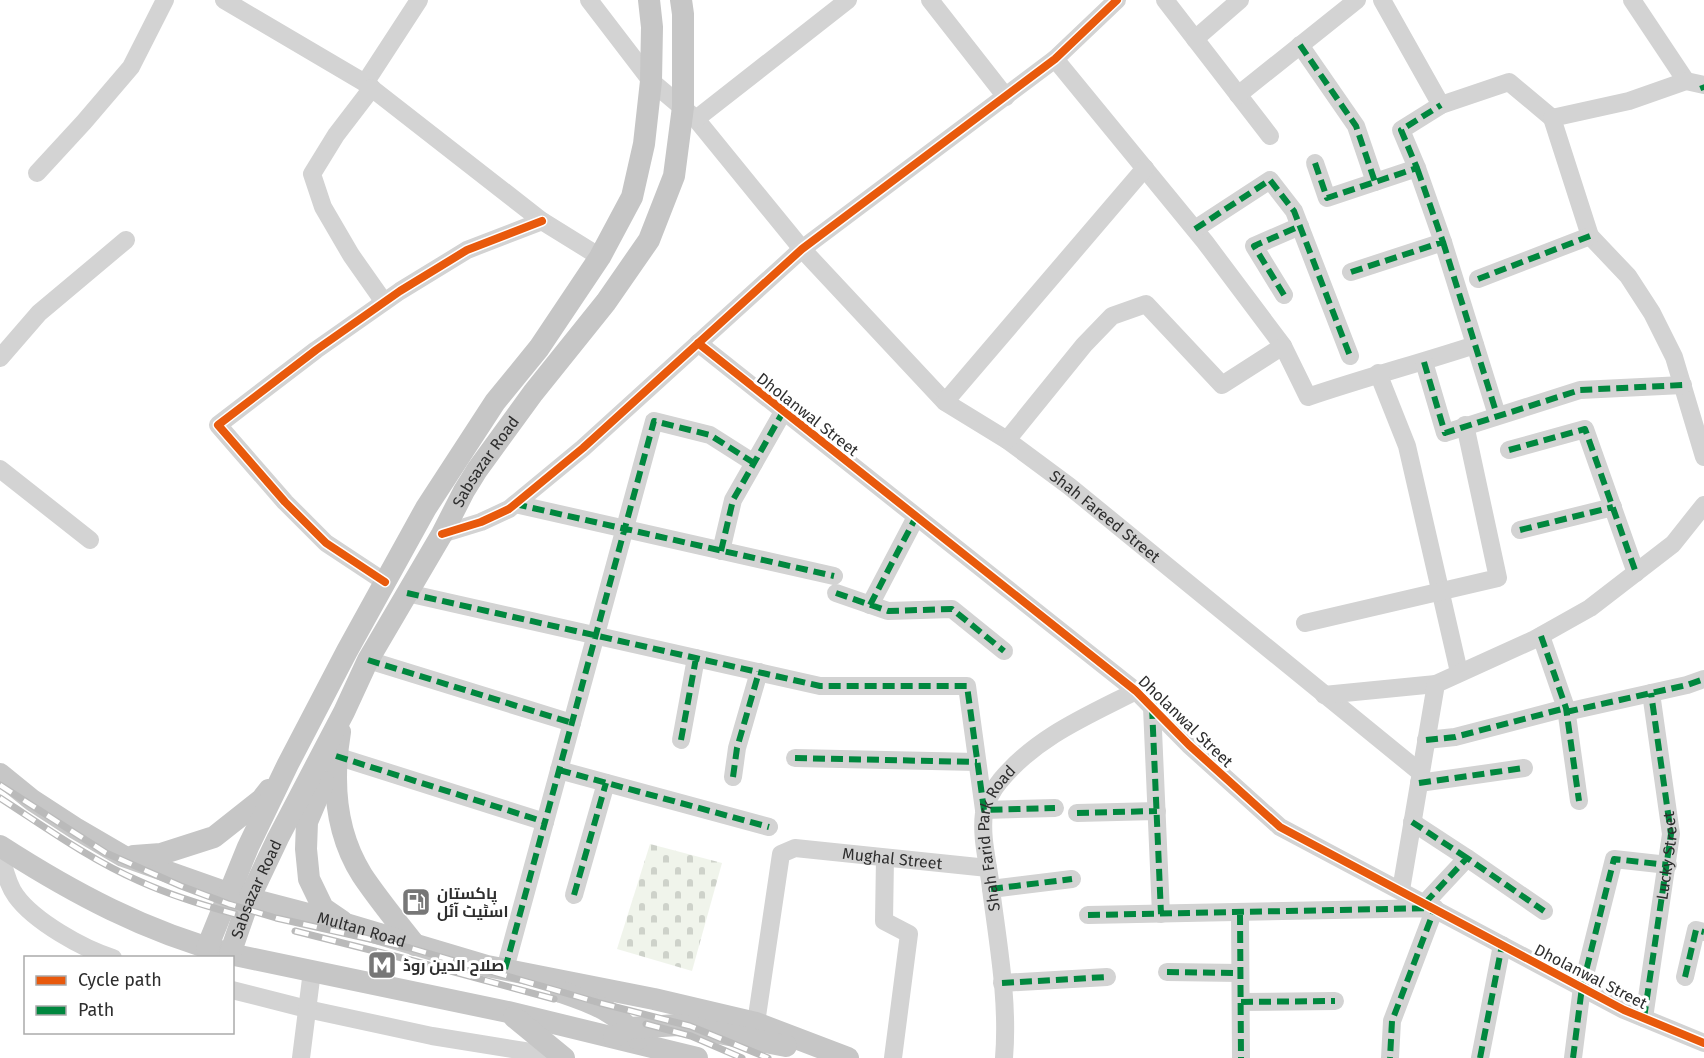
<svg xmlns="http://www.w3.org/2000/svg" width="1704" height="1058" viewBox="0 0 1704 1058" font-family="'Fira Sans',Cairo,sans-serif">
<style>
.cemetery{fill:url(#cemetery-stones)}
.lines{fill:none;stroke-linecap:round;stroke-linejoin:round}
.minor{stroke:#d3d3d3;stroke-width:18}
.major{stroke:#c6c6c6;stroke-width:22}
.rail-casing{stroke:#bababa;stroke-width:7}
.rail{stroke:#fff;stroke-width:4.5;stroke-dasharray:14;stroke-linecap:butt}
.quiet{stroke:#00873e;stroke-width:6;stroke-dasharray:12 6;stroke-linecap:butt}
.cycleway-casing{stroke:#fff;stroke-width:11}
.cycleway{stroke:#e8590c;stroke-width:8}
.labels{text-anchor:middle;stroke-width:6;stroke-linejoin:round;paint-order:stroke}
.street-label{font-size:16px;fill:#2e2e2e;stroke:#fff}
.poi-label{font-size:16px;font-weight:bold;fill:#2e2e2e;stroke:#fff;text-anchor:start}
</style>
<defs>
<pattern id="cemetery-stones" width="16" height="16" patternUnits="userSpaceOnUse" patternTransform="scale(1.5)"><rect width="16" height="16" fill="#f0f4eb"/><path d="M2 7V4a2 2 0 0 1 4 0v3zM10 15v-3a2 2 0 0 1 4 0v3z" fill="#ced2ca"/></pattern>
</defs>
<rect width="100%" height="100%" fill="#fff"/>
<path class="cemetery" d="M650,844L722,863L692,971L617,949Z"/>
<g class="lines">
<g class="minor">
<path d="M224,0L365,83"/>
<path d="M419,0L365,83L542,221L600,257"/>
<path id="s1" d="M589,0L651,81L696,119L802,249L945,402L1007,440L1069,486L1421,773"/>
<path d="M930,0L1006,97"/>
<path d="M1165,0L1270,136"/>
<path d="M1382,0L1441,105L1509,82L1552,118"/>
<path d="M1632,0L1686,81"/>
<path d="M1195,39L1240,0"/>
<path d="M1300,45L1356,126L1375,182"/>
<path d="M1055,59L1205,242L1283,346L1308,397C1364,378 1420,363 1475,345"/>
<path d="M1704,85L1686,81L1629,101L1552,118L1590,236L1628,276L1652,313L1674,357L1704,457"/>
<path d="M372,88L336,135L312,174L323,207L351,255L384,302"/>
<path d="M1238,95L1357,0"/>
<path d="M696,119L848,0"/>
<path d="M1315,163L1327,198L1417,168L1401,130L1441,105"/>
<path d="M37,173L84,122L131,67L165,0"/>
<path d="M1195,229L1270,180L1294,211L1350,356"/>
<path d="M1443,242L1497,415"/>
<path d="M1351,272L1443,242L1417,168"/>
<path d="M1478,279L1590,236"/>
<path d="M1284,295L1254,246L1300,226"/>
<path d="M698,343L1136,691L1189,745L1280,827L1624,1010L1704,1043"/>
<path d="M0,358L39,313L126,240"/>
<path d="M1424,362L1445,433L1580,390L1683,385"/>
<path d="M1378,373L1407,446L1459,672"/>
<path d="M945,402L1145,168"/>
<path d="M1007,440L1084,345L1112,316L1146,304L1222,385L1283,346"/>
<path d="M1509,450L1585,429L1636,573"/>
<path d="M0,469L90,540"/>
<path d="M515,504L834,576"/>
<path d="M1520,530L1613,507"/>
<path d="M442,534L481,522L509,509L583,448L802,249L1055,59L1117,0"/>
<path d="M721,551L733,500L783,412"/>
<path d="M385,582L326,543L285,502L218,425L316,350L400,291L467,250L542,221"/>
<path d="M407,593L820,686H967L984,810L1055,808"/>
<path d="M836,593L888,611L952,609L1004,651"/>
<path d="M870,605L916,517"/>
<path d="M1305,623L1498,578L1465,425"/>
<path d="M1541,636L1566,708L1579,801"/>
<path d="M368,660L572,723"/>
<path d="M1324,695L1436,684"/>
<path d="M1152,707L1161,914"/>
<path d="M1566,712L1687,685L1704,679"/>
<path d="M681,740L696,658"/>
<path d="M1426,740L1455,737L1566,708"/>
<path d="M336,756L545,822"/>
<path d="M795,758L977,762"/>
<path d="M559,770L769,827"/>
<path d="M733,777L737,748L759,672"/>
<path d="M1419,783L1524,768"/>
<path d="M1077,813L1157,811"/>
<path d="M1412,822L1467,858"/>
<path d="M0,853C4,867 7,884 16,896C34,921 83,949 113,958"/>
<path d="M885,858L884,921L909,934L893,1058"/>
<path d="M991,889L1072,879"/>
<path d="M1401,890L1436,684L1533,640L1590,608L1673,544L1704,505"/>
<path d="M574,895L606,783"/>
<path d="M1425,903L1467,858L1544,911"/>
<path d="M1240,913L1241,1058"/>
<path d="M1088,915L1435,908L1392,1021L1390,1058"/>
<path d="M505,969L654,421L710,435L754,463"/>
<path d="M1167,972L1240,973"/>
<path d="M1685,977L1696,930L1704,932"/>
<path d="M1002,983L1107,977"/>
<path d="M232,990L307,1009L432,1036L562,1057"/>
<path d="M1241,1002L1335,1001"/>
<path id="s2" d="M1644,1018L1671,834L1651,693"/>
<path id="s3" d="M756,1023L781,854L795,848L988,868"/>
<path d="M301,1058L312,971"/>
<path id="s4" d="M1004,1058C1009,999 997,939 990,881C987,858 981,836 984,813C985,803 994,788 1000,781C1036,737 1087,716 1136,691"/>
<path d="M1480,1058L1502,945"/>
<path d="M1573,1058L1582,987L1614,859L1668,865"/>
</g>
<g class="major">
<path d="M340,732C332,780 335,832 362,875C378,899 397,922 415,945"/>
<path id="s5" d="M0,774L32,800L75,828L123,856L228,893L346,924L487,966L654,999L756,1023L848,1058"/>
<path d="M324,782L307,822L306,849L309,879L323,908L342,921"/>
<path d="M0,846C73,893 146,932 230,954L508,1012L697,1058"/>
<path d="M134,856L161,854L214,837L262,799L269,790"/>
<path d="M207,948L248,847L288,764L347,651L426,508L495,402L539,348L600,257L632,197L644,144L651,81L652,27L649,0"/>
<path id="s6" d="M230,954L249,899L278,838L344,712L368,660L442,534L464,491L477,470L533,393L606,302L649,240L674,176L683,107V14L681,0"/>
<path d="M561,992C593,1003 617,1011 638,1039"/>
<path d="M514,1017L564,1058"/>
<path d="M614,1037L630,1028L678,1025L786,1046"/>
</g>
<g class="rail-casing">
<path id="rail" d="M0,785L106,853L181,886L229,904L276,918L410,948L600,1003L690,1026L768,1058
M0,798C45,827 89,859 139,881C170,895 202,905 235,914
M295,931L410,960L554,999
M646,1024L691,1036L742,1058"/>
</g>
<use href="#rail" class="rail"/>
<path class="quiet" d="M1300,45L1356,126L1375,182
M1702,85L1704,90
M1315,163L1327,198L1417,168L1401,130L1441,105
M1195,229L1270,180L1294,211L1350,356
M1443,242L1497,415
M1351,272L1443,242L1417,168
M1478,279L1590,236
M1284,295L1254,246L1300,226
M1424,362L1445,433L1580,390L1683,385
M1509,450L1585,429L1636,573
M515,504L834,576
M1520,530L1613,507
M721,551L733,500L783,412
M407,593L820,686H967L984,810L1055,808
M836,593L888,611L952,609L1004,651
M870,605L916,517
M1541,636L1566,708L1579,801
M368,660L572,723
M1152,707L1161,914
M1566,712L1687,685L1704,679
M681,740L696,658
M1426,740L1455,737L1566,708
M336,756L545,822
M795,758L977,762
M559,770L769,827
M733,777L737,748L759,672
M1419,783L1524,768
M1077,813L1157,811
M1412,822L1467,858
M991,889L1072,879
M574,895L606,783
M1425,903L1467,858L1544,911
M1240,913L1241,1058
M1088,915L1435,908L1392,1021L1390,1058
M505,969L654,421L710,435L754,463
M1167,972L1240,973
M1685,977L1696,930L1704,932
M1002,983L1107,977
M1241,1002L1335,1001
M1644,1018L1671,834L1651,693
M1480,1058L1502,945
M1573,1058L1582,987L1614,859L1668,865"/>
<g class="cycleway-casing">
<path id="cycleway" d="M698,343L1136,691L1189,745L1280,827L1624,1010L1704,1043
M442,534L481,522L509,509L583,448L802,249L1055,59L1117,0
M385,582L326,543L285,502L218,425L316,350L400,291L467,250L542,221"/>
</g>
<use href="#cycleway" class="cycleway"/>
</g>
<defs>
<g id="fuel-square" transform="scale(1.5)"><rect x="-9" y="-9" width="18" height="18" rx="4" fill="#777" stroke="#fff"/><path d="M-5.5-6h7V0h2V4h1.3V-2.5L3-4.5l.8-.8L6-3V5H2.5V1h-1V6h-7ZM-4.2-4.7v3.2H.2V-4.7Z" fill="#fff"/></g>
<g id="metro-square" transform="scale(1.5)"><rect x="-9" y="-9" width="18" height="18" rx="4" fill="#777" stroke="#fff"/><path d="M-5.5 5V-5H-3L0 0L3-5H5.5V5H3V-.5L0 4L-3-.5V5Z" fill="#fff"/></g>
</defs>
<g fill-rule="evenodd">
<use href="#fuel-square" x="416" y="902"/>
<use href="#metro-square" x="382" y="965"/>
</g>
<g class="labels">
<g class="street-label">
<text transform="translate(808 414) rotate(38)" y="6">Dholanwal Street</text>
<text dy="6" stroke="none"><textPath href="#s6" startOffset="556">Sabsazar Road</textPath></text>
<text dy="6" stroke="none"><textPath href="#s1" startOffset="735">Shah Fareed Street</textPath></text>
<text transform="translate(1186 721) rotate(44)" y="6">Dholanwal Street</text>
<text dy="6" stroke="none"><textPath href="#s4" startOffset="224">Shah Farid Park Road</textPath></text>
<text dy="6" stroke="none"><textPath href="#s2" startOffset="164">Lucky Street</textPath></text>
<text dy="6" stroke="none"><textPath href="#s3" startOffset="284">Mughal Street</textPath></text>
<text dy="6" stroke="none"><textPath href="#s6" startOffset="70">Sabsazar Road</textPath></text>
<text dy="6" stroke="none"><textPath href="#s5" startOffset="398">Multan Road</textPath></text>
<text transform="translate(1591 976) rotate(27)" y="6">Dholanwal Street</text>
</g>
<g class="poi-label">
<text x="437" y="899">پاکستان<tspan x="437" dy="18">اسٹیٹ آئل</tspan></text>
<text x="403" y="971">صلاح الدین روڈ</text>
</g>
</g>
<rect x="24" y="956" width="210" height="78" fill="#ffffff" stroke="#ababab" stroke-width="1.5"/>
<rect x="36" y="976" width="30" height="9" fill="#e8590c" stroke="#ababab" stroke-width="1.5"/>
<text x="78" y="986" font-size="18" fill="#2e2e2e">Cycle path</text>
<rect x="36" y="1006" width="30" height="9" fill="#00873e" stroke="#ababab" stroke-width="1.5"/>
<text x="78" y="1016" font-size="18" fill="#2e2e2e">Path</text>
</svg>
